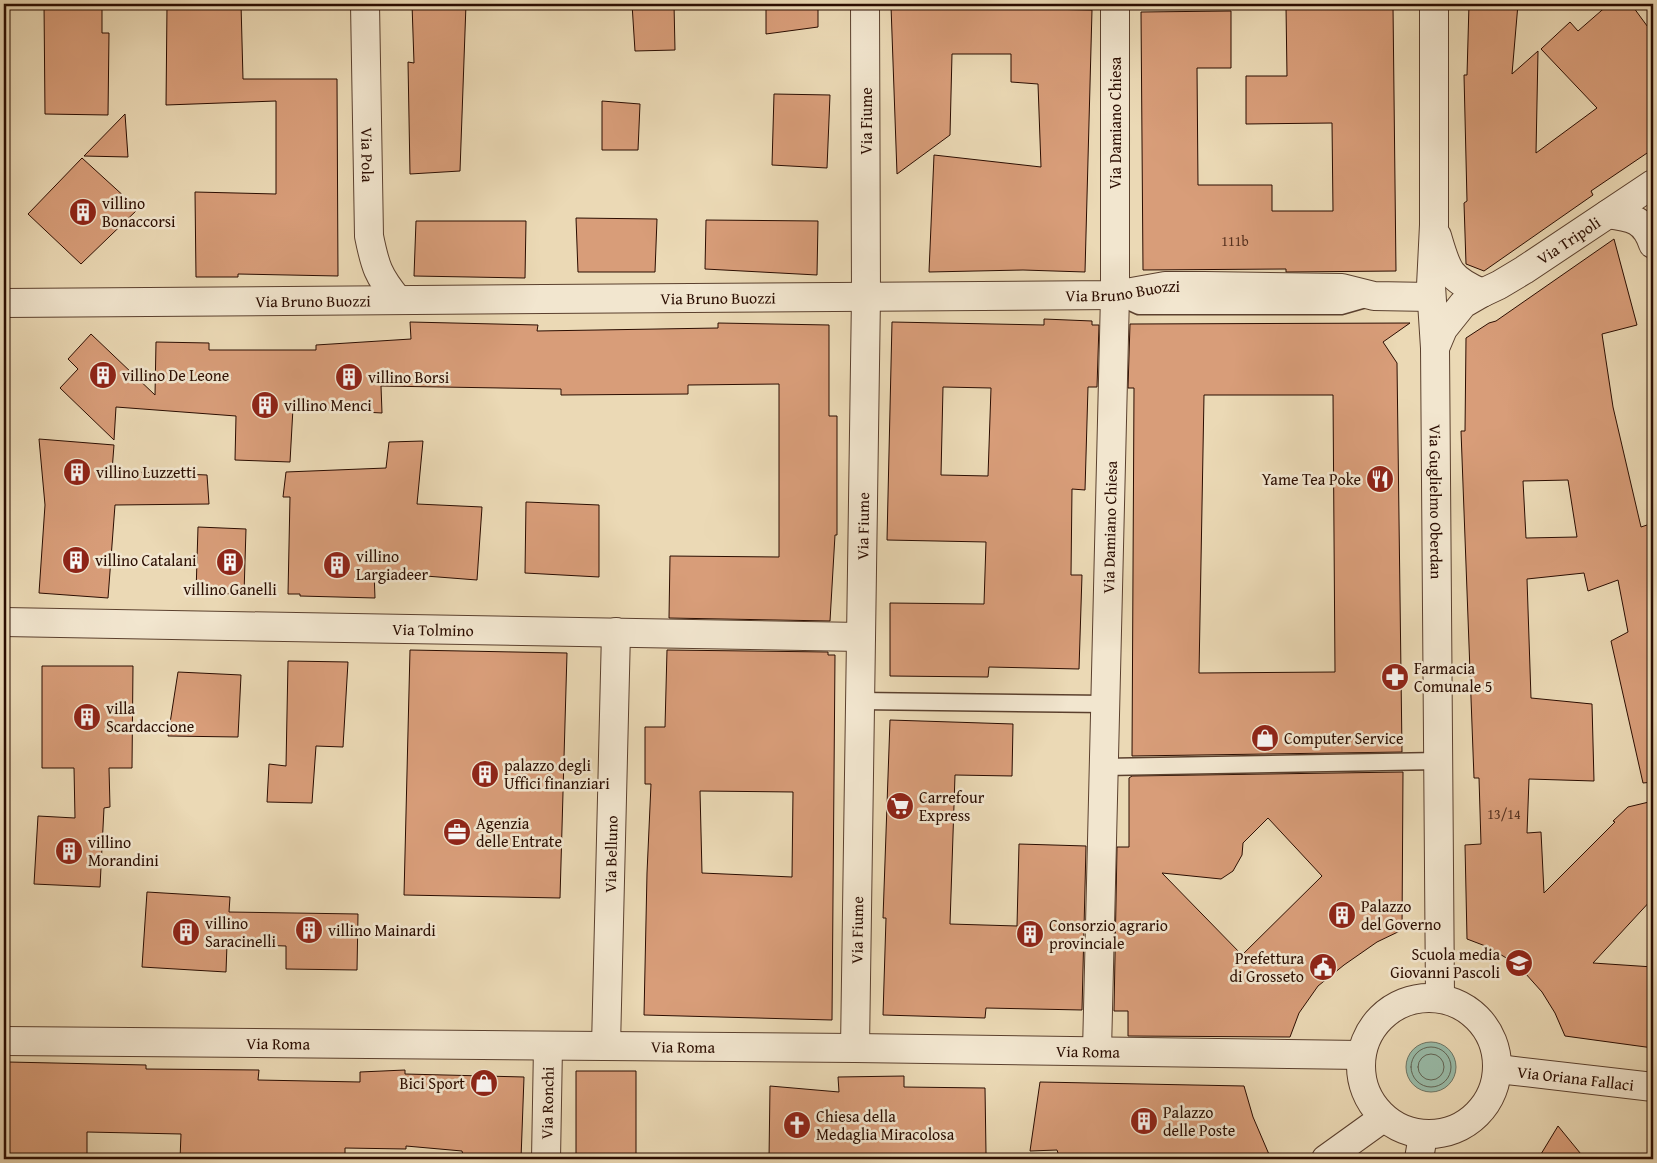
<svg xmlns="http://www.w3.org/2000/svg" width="1657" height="1163" viewBox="0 0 1657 1163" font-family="'Gentium Book Plus',serif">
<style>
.water{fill:#99bba8;stroke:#6d7565}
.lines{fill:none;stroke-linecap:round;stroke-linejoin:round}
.shore{stroke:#626454;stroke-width:1}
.building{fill:#d89d79;stroke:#2b0d01;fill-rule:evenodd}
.service-casing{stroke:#5b402e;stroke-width:19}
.minor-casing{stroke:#5b402e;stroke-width:30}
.service{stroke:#f2e6cf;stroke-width:16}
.minor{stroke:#f2e6cf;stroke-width:28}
.labels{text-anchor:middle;stroke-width:5;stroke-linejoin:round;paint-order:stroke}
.number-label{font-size:14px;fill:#56311f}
.street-label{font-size:16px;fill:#2b0d01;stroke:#f2e6cf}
.poi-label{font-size:16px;fill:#2b0d01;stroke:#f2e6cf;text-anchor:start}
</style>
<rect width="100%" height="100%" fill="#ebd9b5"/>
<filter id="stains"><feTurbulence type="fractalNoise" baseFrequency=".004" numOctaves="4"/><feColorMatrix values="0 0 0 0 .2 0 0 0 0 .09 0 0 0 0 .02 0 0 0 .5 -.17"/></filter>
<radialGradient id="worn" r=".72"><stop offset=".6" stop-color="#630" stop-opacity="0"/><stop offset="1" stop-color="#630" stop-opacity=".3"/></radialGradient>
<path class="water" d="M1406 1067a25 25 0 1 1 50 0a25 25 0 1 1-50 0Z"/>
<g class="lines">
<path class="shore" d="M1411 1067a20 20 0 1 1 40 0a20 20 0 1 1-40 0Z
M1418 1067a13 13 0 1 1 26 0a13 13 0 1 1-26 0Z"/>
</g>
<path class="building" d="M44,4H102V33H109L108,115L45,114Z
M241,4L243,79H337L338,276L238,274V277H196L195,192L276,194V101L166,105L167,6Z
M412,4H466L460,171L410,174L408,62L414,63Z
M632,4H674L675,50L635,51Z
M766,4H818V27L766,34Z
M1469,4H1518L1512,74L1538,51L1536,153L1597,108L1541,49L1570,22L1578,31L1609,4H1631L1653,34V149L1591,191L1593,195L1484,271L1466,264L1464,203L1467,201L1464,75H1467Z
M891,6L1092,10L1085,272L1023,270L929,272L934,155L1041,167L1038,84L1011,82V54H952L950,135L897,174Z
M1393,6L1396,271L1286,272V269L1143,270L1141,12L1231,11V68H1197L1198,185H1272V211H1333L1332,123L1246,124V76H1287L1286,7Z
M774,94L830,95L827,168L772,165Z
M602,101L640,104L638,150H602Z
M125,114L128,157L84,156Z
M82,158L138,209L81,264L28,214Z
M576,218L657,219L655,272H578Z
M706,220L818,221L817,275L705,269Z
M416,221H526L525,278L414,276Z
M1614,239L1637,325L1602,334L1613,407L1641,527L1653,523V782L1643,783L1611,641L1628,632L1618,580L1588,591L1584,573L1527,579L1531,698L1592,704L1594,781L1529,779L1527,833L1541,832L1544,893L1615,822L1613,821L1628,807L1653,801V898L1593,963L1653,967V1048L1565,1036L1555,1013L1542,992L1525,973L1508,959L1488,947L1467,939L1465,845L1481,844L1479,778H1474L1461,431H1465L1466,338L1489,323L1496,321ZM1568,480L1577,537L1526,538L1523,481Z
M1044,319L1092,321V325H1099L1097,387H1088L1085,490L1072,489L1071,575H1082L1079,669L989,667L988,677L890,676V603L984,604L986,542L887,540L892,322L1044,325ZM943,387L991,388L988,476L941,475Z
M410,322L538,325L537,331L718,328V323L829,325V416H837V535H835L830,621L669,618L670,556L779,557V384L688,385V394L561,395V389L381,386L382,413L293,408L290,462L235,460L236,416L116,407L114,440L60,388L78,369L68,359L91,334L155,395L156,342L209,343V350H316V345L411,339Z
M1410,323L1383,342L1397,363L1402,752L1132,756L1134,388H1128L1130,324ZM1204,395H1333L1335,672L1199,673Z
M39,439L114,445L112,471L207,475L209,504L115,505L108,598L39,593L45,505Z
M423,441L417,504L482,507L477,580L374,572L375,598L300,596V594H288L290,497H283L286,472L386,468L389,442Z
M526,502L599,505V577L525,573Z
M198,527L246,529L244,594L196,593Z
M410,650L567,653L560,898L404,895Z
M667,650L828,652V655H835L832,1020L644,1015L647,873L651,784H645V727H665ZM700,791L793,792L792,877L702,873Z
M288,661L348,662L343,747L316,746L312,803L267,802L269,764L286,766Z
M42,666H133L132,768H109L110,807L104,808L100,887L34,884L38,816L75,818L74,768H42Z
M178,672L241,675L238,737L168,736Z
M890,720L1013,724L1012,776L955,775L950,924L1017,926L1019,844L1086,846L1082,1010L986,1008L985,1018L883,1015L886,918H883Z
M1403,772L1402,930L1377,942L1344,965L1318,986L1299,1013L1290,1037L1128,1036V1011H1114L1117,847H1129V778L1132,776ZM1268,818L1322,876L1242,955L1162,873L1221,879L1233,871L1242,855L1243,843Z
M147,892L230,897L229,912L358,914L357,970L286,969V946L227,944L226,972L142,967Z
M8,1062L146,1065V1069L259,1070L258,1080L360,1082V1072L405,1070V1074L524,1077L521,1159H464L462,1151L406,1146V1149L345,1148V1155L254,1157V1159H180L181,1134L87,1132V1159H6Z
M576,1071H636V1159H576Z
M904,1076V1087L985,1088L986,1153L991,1159H769L770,1086L839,1092L838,1077Z
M1040,1082L1244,1086L1253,1117L1271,1159H1060L1057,1150L1030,1151Z
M1558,1126L1585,1159H1538Z"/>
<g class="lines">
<g class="service-casing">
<path id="service" d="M1117,296L1139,306H1341L1369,298
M860,701L1106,704
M1104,767L1439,761"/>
</g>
<g class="minor-casing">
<g id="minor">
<path id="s1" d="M365,4L369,236C375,266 378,276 398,300"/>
<path id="s2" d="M1434,4V225L1431,286L1435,348L1440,998"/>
<path d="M1608,214C1632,217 1645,220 1653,244"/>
<path d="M1437,236C1447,270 1448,278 1482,293"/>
<path id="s3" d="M4,303L1115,295L1165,286H1204L1342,288L1374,296L1431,297"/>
<path id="s4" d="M1435,348L1443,329L1463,304L1482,293L1499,285L1524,270L1653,184"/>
<path id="s5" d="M4,622L861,637"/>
<circle cx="1429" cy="1066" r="68"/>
<path id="s6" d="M4,1041L855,1048L1361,1055"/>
<path id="s7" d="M606,1046L616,632"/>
<path id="s8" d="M855,1048L866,296L865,4"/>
<path id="s9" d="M1097,1051L1115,295V4"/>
<path id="s10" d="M1498,1069L1653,1087"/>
<path id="s11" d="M546,1159L548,1046"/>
<path d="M1326,1159L1383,1118"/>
<path d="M1419,1159L1423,1135"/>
</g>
</g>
<use href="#service" class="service"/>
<use href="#minor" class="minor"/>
</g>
<defs>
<g id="building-disc" transform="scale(1.4375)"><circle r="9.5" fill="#8f2418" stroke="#f2e6cf"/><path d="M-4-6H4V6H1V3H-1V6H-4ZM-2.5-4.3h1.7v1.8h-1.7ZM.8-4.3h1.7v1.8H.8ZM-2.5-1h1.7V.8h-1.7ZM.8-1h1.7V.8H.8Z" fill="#fff"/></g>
<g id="restaurant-disc" transform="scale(1.4375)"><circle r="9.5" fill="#8f2418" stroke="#f2e6cf"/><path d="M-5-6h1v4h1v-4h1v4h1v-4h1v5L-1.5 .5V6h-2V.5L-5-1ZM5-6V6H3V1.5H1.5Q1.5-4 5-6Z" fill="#fff"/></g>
<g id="pharmacy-disc" transform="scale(1.4375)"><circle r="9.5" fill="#8f2418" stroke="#f2e6cf"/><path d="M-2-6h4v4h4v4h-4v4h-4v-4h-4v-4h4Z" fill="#fff"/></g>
<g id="shop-disc" transform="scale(1.4375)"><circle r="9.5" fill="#8f2418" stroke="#f2e6cf"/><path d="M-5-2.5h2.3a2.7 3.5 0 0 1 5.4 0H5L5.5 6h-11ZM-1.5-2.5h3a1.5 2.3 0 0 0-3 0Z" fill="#fff"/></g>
<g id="supermarket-disc" transform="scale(1.4375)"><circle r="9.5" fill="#8f2418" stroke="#f2e6cf"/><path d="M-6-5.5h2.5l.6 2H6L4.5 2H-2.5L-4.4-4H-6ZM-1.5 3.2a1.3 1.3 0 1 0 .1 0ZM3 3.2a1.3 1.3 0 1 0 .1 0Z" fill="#fff"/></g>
<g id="office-disc" transform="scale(1.4375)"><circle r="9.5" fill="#8f2418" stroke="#f2e6cf"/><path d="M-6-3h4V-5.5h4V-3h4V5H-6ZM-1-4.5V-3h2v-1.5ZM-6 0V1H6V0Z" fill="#fff"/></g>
<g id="school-disc" transform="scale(1.4375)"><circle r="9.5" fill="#8f2418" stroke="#f2e6cf"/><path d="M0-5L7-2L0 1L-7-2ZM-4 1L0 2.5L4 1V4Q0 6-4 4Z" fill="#fff"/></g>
<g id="civic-disc" transform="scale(1.4375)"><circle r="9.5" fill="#8f2418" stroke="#f2e6cf"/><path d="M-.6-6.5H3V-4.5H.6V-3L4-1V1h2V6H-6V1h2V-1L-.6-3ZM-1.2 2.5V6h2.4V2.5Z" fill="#fff"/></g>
<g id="church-disc" transform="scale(1.4375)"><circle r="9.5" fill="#8f2418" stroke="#f2e6cf"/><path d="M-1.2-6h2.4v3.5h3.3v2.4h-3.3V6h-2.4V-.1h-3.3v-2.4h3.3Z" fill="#fff"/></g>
</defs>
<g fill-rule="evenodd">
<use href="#building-disc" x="83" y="212"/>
<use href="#building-disc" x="103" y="375"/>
<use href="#building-disc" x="349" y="377"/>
<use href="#building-disc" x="265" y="405"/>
<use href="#building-disc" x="77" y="472"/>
<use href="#restaurant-disc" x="1380" y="479"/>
<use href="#building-disc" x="76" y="560"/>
<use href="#building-disc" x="230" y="562"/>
<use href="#building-disc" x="337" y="565"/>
<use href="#pharmacy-disc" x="1395" y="677"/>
<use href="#building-disc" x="87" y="717"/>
<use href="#shop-disc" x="1265" y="738"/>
<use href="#building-disc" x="485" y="774"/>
<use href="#supermarket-disc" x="900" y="806"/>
<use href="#office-disc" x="457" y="832"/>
<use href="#building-disc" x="69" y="851"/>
<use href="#building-disc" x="1342" y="915"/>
<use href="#building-disc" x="309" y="930"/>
<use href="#building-disc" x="186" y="932"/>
<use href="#building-disc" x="1030" y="934"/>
<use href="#school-disc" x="1519" y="963"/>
<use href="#civic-disc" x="1323" y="967"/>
<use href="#shop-disc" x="484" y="1083"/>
<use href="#building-disc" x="1144" y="1121"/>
<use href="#church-disc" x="797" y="1125"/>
</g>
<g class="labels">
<g class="number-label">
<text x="1235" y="246">111b</text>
<text x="1504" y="819">13/14</text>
</g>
<g class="street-label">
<text transform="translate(866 121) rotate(-90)" y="6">Via Fiume</text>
<text transform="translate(1115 123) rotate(-90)" y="6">Via Damiano Chiesa</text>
<text dy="6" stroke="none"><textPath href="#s1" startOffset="151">Via Pola</textPath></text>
<text dy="6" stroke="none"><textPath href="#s4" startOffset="176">Via Tripoli</textPath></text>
<text dy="6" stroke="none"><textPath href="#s3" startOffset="1119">Via Bruno Buozzi</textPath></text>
<text dy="6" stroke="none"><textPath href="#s3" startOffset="714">Via Bruno Buozzi</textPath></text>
<text dy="6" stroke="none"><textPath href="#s3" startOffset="309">Via Bruno Buozzi</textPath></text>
<text dy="6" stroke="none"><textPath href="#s2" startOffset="498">Via Guglielmo Oberdan</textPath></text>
<text dy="6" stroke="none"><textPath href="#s8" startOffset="522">Via Fiume</textPath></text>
<text dy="6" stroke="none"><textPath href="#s9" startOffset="524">Via Damiano Chiesa</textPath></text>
<text dy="6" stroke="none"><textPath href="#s5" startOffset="429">Via Tolmino</textPath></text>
<text dy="6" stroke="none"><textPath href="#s7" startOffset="192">Via Belluno</textPath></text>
<text dy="6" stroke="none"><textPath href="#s8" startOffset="118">Via Fiume</textPath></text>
<text dy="6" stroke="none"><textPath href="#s6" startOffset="274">Via Roma</textPath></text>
<text dy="6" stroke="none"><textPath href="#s6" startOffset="679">Via Roma</textPath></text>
<text dy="6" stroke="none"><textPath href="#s6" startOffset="1084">Via Roma</textPath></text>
<text dy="6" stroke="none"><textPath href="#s10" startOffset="78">Via Oriana Fallaci</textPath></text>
<text dy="6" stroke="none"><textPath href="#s11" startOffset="56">Via Ronchi</textPath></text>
</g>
<g class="poi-label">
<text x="102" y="209">villino<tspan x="102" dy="18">Bonaccorsi</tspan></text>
<text x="122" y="381">villino De Leone</text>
<text x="368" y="383">villino Borsi</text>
<text x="284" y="411">villino Menci</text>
<text x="96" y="478">villino Luzzetti</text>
<text x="1361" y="485" text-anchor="end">Yame Tea Poke</text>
<text x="356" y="562">villino<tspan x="356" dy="18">Largiadeer</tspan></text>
<text x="95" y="566">villino Catalani</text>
<text x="230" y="595" text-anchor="middle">villino Ganelli</text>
<text x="1414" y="674">Farmacia<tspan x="1414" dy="18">Comunale 5</tspan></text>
<text x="106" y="714">villa<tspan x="106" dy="18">Scardaccione</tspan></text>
<text x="1284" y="744">Computer Service</text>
<text x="504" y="771">palazzo degli<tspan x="504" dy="18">Uffici finanziari</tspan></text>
<text x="919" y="803">Carrefour<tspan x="919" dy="18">Express</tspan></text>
<text x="476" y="829">Agenzia<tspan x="476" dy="18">delle Entrate</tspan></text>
<text x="88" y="848">villino<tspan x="88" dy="18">Morandini</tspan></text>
<text x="1361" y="912">Palazzo<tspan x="1361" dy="18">del Governo</tspan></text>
<text x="205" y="929">villino<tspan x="205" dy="18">Saracinelli</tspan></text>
<text x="1049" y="931">Consorzio agrario<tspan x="1049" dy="18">provinciale</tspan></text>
<text x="328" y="936">villino Mainardi</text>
<text x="1500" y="960" text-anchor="end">Scuola media<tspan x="1500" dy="18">Giovanni Pascoli</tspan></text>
<text x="1304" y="964" text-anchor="end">Prefettura<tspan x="1304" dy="18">di Grosseto</tspan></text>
<text x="465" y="1089" text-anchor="end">Bici Sport</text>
<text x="1163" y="1118">Palazzo<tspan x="1163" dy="18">delle Poste</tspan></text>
<text x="816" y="1122">Chiesa della<tspan x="816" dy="18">Medaglia Miracolosa</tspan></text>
</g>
</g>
<rect width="1657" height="1163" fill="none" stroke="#ebd9b5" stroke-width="20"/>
<rect x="5" y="5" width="1647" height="1153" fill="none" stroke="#2b0d01" stroke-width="2.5"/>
<rect x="10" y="10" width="1637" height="1143" fill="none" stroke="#2b0d01"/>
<rect width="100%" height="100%" filter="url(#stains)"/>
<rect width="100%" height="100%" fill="url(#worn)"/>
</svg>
